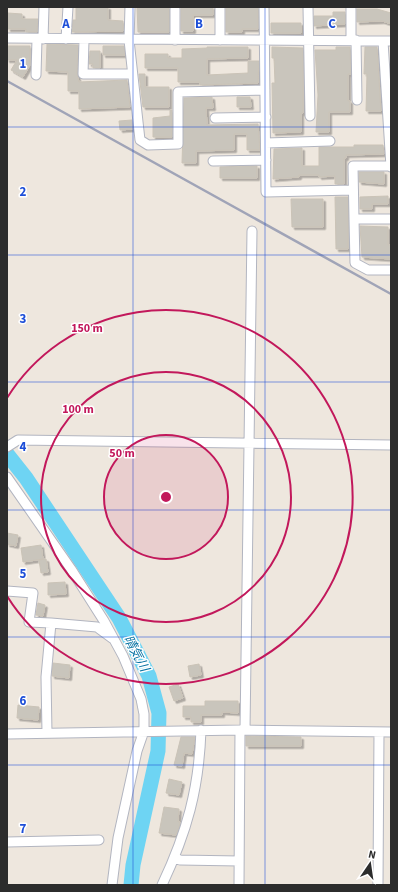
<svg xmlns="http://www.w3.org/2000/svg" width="398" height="892" viewBox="0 0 398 892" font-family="'Source Sans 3','Noto Sans JP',sans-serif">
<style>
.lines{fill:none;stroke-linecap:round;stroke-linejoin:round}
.river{stroke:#6ed4f3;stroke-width:15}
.building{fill:#c9c5bc;stroke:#cac3b7;filter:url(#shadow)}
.minor-casing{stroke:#b2b5c0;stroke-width:11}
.minor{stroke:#fff;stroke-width:9}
.rail{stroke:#a0a4b7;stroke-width:2.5}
.grid{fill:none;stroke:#1d4ed8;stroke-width:1;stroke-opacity:0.55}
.ring{fill:none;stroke:#c2185b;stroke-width:2}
.labels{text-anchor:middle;stroke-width:3;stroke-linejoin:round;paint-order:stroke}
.water-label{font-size:13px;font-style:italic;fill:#0873a3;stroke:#fff}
.grid-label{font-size:13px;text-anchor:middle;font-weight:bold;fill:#1d4ed8;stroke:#fff;stroke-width:3;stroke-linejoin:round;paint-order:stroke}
.centre{fill:#c2185b;stroke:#fff;stroke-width:2}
.ring-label{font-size:12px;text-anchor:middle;font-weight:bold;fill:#c2185b;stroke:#fff;stroke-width:3;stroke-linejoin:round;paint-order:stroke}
</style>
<defs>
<filter id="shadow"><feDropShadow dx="2.5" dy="2.5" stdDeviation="0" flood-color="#0004"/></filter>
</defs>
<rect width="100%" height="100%" fill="#eee7de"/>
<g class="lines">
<path class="river" d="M7,454L26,478L119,618L149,676L159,713L158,751L133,865L131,885"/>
</g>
<path class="building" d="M76,7H108V20L123,21V31L72,32L73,20H76Z
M137,7H169V32H138Z
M181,7H213V15H193V31H181Z
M226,7H258V29H242V32H226Z
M357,9H377L391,13V24L382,21L357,22Z
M333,12H345V24L314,26V16H333Z
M8,13L22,14V19H38L37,32H26V29H8Z
M271,23H301V33H271Z
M47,44L78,45L77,74L79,82L127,80L130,107L79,109V91H68V72L46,71Z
M7,46H30V65L23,77L11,70L17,60H7Z
M103,46H124L125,55H103Z
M207,47H248V58L207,59V75L248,73V61H259L258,83L200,85V82H178V68H145V54H168V58H182V49L207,48Z
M272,47L303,48V113H301V132L273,133L272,83H275L274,58H272Z
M336,47H350L351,74H348V101H350V112H329V132H316L318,95L315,50H336Z
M365,47H377L381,111H366L367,74H364Z
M90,51H100V68H93V64H89Z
M139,74H145V87H169V107H143Z
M212,97L213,108H206L207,125L258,124L260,150H247V134H234V150L196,151V163H182L184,98Z
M237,97H250L251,107H237Z
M170,110H172V137H153V118L170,116Z
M132,120L133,129L120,130L119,121Z
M354,145H383L384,154L346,155V158H344V184H335V176L319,177V175H299V177L273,179L274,149L302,148V166H319V147H354Z
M245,166H257V178H220V167Z
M359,172H384V184L359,182Z
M388,196V204H372V209H360V197Z
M335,197H348V249H336Z
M291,199H323V227H292Z
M360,226L388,227V245H391V259L362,257Z
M7,533L18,535L16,546L7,544Z
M41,545L43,559L23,562L21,548Z
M46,559L48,572L41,573L39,560Z
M65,582L66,594L48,595V583Z
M38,603L45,605L43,616L36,615Z
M53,663L70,665L69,678L52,676Z
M199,664L201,675L190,677L188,666Z
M178,684L183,698L174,701L169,687Z
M205,701H238V713L222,712V715H201V722H191V717H183V706H205Z
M18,705L39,707L38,720L17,718Z
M246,736L301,737V746H246Z
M181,737H195L192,754L184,753L182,766L174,765Z
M169,779L182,782L179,795L166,793Z
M164,807L179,809L178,822H180V824L176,835L159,833Z"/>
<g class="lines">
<g class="minor-casing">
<path id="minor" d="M130,7L129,40L140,140L148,145L178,144V92L265,90
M220,7V40
M264,7L266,192L353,190
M308,7L310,116
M351,7V40
M7,38L391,41
M43,39L44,7
M66,39L68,7
M84,40L83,74H132
M175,40V9
M356,40L357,100
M383,41L391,167
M36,75L37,39
M215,118L266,117
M266,143L330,141
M213,161L266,160
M391,166H353L354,219H391
M354,219L355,263L368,270H391
M7,447L18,440L391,445
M7,477L71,569L104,621L123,656L141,699L144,714V731L137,751L118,838L112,885
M7,591L33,593L29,622L51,623L46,677L47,733
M51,623L97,627L112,638
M245,730L252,231
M7,734L240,730L391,732
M7,842L99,840
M175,858L180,860L239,861
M162,885C187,832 199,789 201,730
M239,885L240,730
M378,885L379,732"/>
</g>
<use href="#minor" class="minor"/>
<path class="rail" d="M7,81L391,294"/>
</g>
<path class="grid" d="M133,7V885M265,7V885M7,127H391M7,255H391M7,382H391M7,510H391M7,637H391M7,765H391"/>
<circle cx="166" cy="497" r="62" fill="#c2185b" fill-opacity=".12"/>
<g class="ring">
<circle cx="166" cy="497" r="62"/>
<circle cx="166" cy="497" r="125"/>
<path d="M7 398A187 187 0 1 1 7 596"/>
</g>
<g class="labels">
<g class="water-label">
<text transform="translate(137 653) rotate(62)" y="5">晴気川</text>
</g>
</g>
<g class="grid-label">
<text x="66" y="28">A</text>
<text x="199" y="28">B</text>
<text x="332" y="28">C</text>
<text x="23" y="68">1</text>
<text x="23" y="196">2</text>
<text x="23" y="323">3</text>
<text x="23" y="451">4</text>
<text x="23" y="578">5</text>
<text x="23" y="705">6</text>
<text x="23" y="833">7</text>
</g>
<circle cx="166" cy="497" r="6" class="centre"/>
<g class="ring-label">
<text x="87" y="332">150 m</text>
<text x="78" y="413">100 m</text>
<text x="122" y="457">50 m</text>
</g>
<rect width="398" height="892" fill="none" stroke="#2c2c2c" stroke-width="16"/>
<g transform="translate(370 864) rotate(13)" stroke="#ffffff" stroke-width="3" paint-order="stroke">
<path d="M0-3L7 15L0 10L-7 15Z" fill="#2c2c2c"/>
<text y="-6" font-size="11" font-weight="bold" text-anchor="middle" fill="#2c2c2c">N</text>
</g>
</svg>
